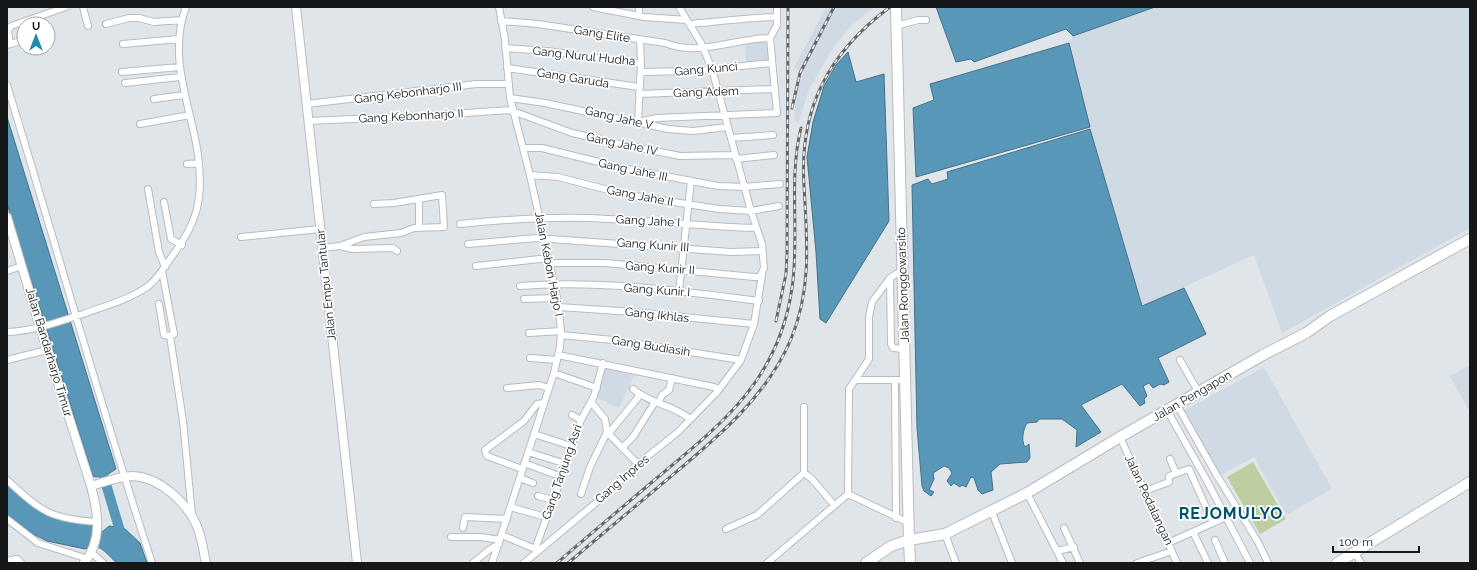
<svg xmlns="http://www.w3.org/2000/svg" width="1477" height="570" viewBox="0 0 1477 570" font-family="Raleway,sans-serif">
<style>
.built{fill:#d0dae5}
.green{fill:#bdcfa1}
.water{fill:#5997b9;stroke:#457189}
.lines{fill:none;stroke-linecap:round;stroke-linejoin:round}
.river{stroke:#5997b9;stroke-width:10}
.minor-casing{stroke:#b7bcc1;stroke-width:8}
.tertiary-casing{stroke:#b7bcc1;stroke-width:10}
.primary-casing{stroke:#b7bcc1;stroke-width:12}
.trunk-casing{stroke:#b7bcc1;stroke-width:12}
.minor{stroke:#fff;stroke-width:6}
.tertiary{stroke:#fff;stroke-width:8}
.primary{stroke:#fff;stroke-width:10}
.trunk{stroke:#fff;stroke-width:10}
.rail-casing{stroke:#64676a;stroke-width:3}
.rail{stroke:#fff;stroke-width:1.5;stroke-dasharray:4.5;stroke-linecap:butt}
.labels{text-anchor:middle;stroke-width:3.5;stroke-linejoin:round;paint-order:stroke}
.street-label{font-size:12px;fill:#151719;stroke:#fff}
.district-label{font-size:16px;font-weight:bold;letter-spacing:1px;fill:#00526c;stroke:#fff}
</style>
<rect width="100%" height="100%" fill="#e0e5ea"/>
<path class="built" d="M826,7H874L852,25L834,46L809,90L799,121H794L796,94L803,73L794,68Z
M1155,7H1470V228L1282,333L1254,255L1142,306L1090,129L1069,43L1073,36Z
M768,39L769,63L746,65L745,41Z
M603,365L635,374L619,408L595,397Z
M1470,365V413L1450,376Z
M1264,367L1332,489L1286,515L1254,457L1219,476L1183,411Z"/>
<path class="green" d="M1253,462L1286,519L1260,534L1227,477Z"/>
<path class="water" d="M936,7H1155L1073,36L1066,29L974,62L971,59L956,62Z
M1069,43L1090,127L916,177L913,108L934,100L930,84Z
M848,52L856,82L884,74L889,221L826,323L820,319L816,252L807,157L813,122L824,86L836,65Z
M7,117L116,469L102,478L101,476L96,477L93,476L7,204Z
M1090,129L1142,306L1184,288L1206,334L1158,358L1169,382L1164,385L1160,384L1153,388L1149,383L1143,386L1147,396L1144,399L1145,403L1140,406L1122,384L1081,405L1101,432L1076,447L1077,430L1062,419H1039L1037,422L1027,423C1023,429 1021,441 1025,447L1029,444L1030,458L1027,462L1000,464L991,472L993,490L982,494L978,490L974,478L971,477L966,487L962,485L960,487L954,483L951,486L947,481L952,473L949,468L944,466L933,473L934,479L929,490L934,492L931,496L924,491L922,486L917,428L912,185L928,179L932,184L948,179L947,172Z
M7,484L41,513L56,519L91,523L94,532H102L109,526L124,528L140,543L147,563H117C106,554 100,541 85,549L47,541L33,534L7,514Z"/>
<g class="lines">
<path class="river" d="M100,464L123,541"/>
<g class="minor-casing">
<path id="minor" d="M83,7L88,26
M593,7L644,17L687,20
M639,16V7
M501,21L538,24L665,43C698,57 736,38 770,38
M106,24L129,18H139L154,22L182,20
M690,25C698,21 703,24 711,22C733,20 755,17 777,17
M896,26L918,20H926
M10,44L8,31L11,26L66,7
M123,44L179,39
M7,45L24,40
M505,48L547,51L641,64L640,40
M641,64L638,122L657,118L777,113L770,38L777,25V7
M507,68L639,87
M122,72L180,67
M641,72L692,71L772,63
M125,83L180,77
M7,85C56,244 100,405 152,563
M639,94L774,89
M510,98L545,103L668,129L693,131L728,127
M154,99L184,95
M307,104L476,84H509
M308,121L422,116L510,110L572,133L615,143L680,156L735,155
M140,124L190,115
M731,138L773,135
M524,148H542L623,168L718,186L744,187L780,184
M736,159L774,155
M187,164L199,163
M530,175L558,177L628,195L719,209L751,211L779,206
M148,189L159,252L165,267
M164,202L171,239L182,245
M460,224C509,219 559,216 608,219C658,221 707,227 756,228
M419,227V199
M241,237L320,229
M468,244L537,238L731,252L762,251
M340,246L364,237L401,233L414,228L444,227L442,195L394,203L374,204
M322,248L340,246L352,249L393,248L397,251
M550,263H606L754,277H760L764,268L762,244L751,211L712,69L701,43L679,7
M476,266L549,258
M7,271L22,266
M162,271L174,334L170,336
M890,278L891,344L893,348L905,349
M520,286C600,280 680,291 759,301
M679,291L691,181
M524,299L557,298
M159,304L164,335L170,336
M559,307L633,312L754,324
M7,332C34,331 58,322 83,314C105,306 128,300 147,287C157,280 163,269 170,259C197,224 204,200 198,155C191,105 167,58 186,7
M529,333L561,331
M561,335L613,340L741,360
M170,336L183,421L192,515
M558,355L714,387L718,389L717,392
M530,358L557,360
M7,360L47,350
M1180,360L1199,393
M554,373L597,388
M855,380H906
M895,380L896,518
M507,388L539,385L549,388
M633,389C650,404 674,405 690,419
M591,402L605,419L607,432
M658,403L662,395L669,390L672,378
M1177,405L1216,474L1258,542L1268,563
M1167,410L1207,481L1250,563
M572,415L581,420
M609,433L640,395
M534,434L571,446
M1120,437L1177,563
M622,448L633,437L655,402
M528,452L566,464
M1170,459L1176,473
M524,463L562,477
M522,469L487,456L485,450L524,421L537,404L544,403
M804,473L812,479L834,505
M520,478L533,483
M7,480C42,512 50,519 98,522
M1145,491L1169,482V476L1189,469L1213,523
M1027,493L1063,563
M581,494L590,467L607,432L638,464
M848,494L909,523
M538,496L553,500
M510,507L546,517
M992,512L1012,563
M7,519L38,543L88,559
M463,528L465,517L507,519
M1064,528L1080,563
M726,529L757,515L804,473V407
M1193,532L1208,563
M945,534L956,563
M502,535L535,549L558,487L571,446L581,420L594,396L603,363
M451,537H481L500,540
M1215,540L1225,563
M1168,543L1226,517
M1057,551L1074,547
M91,552L103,563
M1354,552L1361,563
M473,563L490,549L499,544
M492,563L554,373L560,347L561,331L558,302L530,175L510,98L505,40L499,7
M524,563L610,491L638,464L678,432L717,392L741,360L754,324L762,275
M767,563L848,494L849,389L869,359V317L872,302L890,278L902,270
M1137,563L1172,551"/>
</g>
<g class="tertiary-casing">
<path id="tertiary" d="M296,7L357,563
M7,217L40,327L91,486
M7,562L17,560L20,563
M84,563C103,540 98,512 91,486C105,482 119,476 133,476C159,477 186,502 196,524C202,536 203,550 206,563"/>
</g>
<g class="primary-casing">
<path id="primary" d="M866,563L891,546L909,540L896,7"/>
</g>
<g class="trunk-casing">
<path id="trunk" d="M910,563L909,540L945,534L1027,493L1120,437L1263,355L1306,333L1330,316L1470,239
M1337,563L1470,482"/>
</g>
<use href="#minor" class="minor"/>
<use href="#tertiary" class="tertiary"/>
<use href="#primary" class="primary"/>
<use href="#trunk" class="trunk"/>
<g class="rail-casing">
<path id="rail" d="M792,108L800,73L834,7
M776,321L786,274L787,254L788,7
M557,563C590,534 624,506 658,477C724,422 779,379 792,288C800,236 788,180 801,128
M568,563C600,536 631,510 663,483C712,442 766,399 791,339C812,289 807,239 804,186C799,109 828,53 890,7"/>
</g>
<use href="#rail" class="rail"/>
</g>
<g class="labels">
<g class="street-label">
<text transform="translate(602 34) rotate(9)" y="4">Gang Elite</text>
<text transform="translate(584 56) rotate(6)" y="4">Gang Nurul Hudha</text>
<text transform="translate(706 69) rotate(-5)" y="4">Gang Kunci</text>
<text transform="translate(573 78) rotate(9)" y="4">Gang Garuda</text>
<text transform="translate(706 92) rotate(-2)" y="4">Gang Adem</text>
<text transform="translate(408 93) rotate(-7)" y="4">Gang Kebonharjo III</text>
<text transform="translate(411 116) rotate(-3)" y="4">Gang Kebonharjo II</text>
<text transform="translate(619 118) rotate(13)" y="4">Gang Jahe V</text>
<text transform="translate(622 144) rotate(12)" y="4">Gang Jahe IV</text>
<text transform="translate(633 170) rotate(12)" y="4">Gang Jahe III</text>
<text transform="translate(640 196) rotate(11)" y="4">Gang Jahe II</text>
<text transform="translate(648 221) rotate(3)" y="4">Gang Jahe I</text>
<text transform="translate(653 245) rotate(4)" y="4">Gang Kunir III</text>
<text transform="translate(549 264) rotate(79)" y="4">Jalan Kebon Harjo I</text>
<text transform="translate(660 268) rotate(4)" y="4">Gang Kunir II</text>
<text transform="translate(326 285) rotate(-96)" y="4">Jalan Empu Tantular</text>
<text transform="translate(903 285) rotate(-92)" y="4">Jalan Ronggowarsito</text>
<text transform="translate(657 290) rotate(4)" y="4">Gang Kunir I</text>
<text transform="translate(657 315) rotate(6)" y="4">Gang Ikhlas</text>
<text transform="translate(651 346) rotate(9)" y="4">Gang Budiasih</text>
<text transform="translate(49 352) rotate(73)" y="4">Jalan Bandarharjo Timur</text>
<text transform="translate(1192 396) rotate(-30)" y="4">Jalan Pengapon</text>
<text transform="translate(562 472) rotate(-71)" y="4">Gang Tanjung Asri</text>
<text transform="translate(622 479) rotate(-41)" y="4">Gang Inpres</text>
<text transform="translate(1149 500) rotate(65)" y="4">Jalan Pedalangan</text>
</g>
<g class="district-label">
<text x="1231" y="519">REJOMULYO</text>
</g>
</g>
<rect width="1477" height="570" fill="none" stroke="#151719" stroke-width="16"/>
<g transform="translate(36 36)"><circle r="19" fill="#ffffff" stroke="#a1a2a3"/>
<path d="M0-3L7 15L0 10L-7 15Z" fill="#1f8bb1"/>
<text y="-6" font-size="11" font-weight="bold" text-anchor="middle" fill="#151719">U</text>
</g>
<path d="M1333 546v6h86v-6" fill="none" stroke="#151719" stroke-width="2"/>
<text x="1339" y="546" font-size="12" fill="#151719" stroke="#ffffff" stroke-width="3" paint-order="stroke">100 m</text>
</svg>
